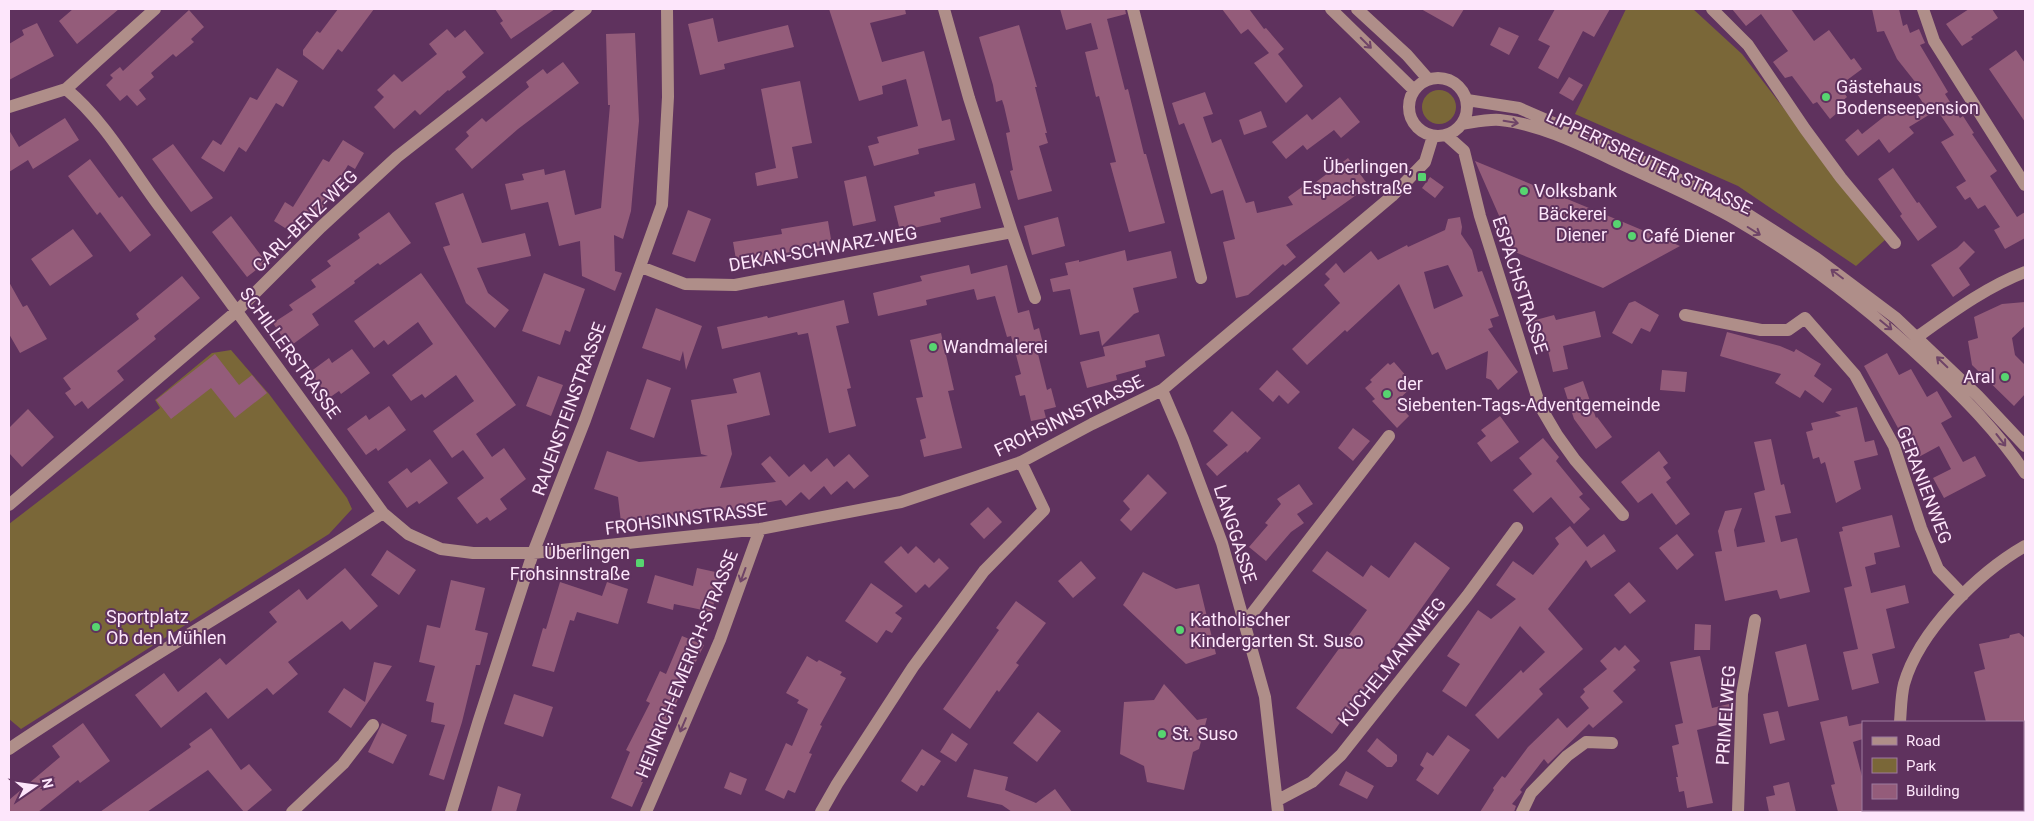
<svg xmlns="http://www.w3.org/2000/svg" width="2034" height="821" viewBox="0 0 2034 821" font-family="Roboto,sans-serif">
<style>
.green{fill:#7a6738}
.building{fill:#945c7a;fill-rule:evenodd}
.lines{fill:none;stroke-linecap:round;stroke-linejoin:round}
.minor{stroke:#af8e89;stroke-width:12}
.oneway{stroke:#6f4467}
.poi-dot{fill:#57d570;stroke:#5f325e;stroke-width:2}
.labels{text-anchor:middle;stroke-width:4;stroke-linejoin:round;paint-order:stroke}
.poi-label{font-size:18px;fill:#fde6fb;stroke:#5f325e;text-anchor:start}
.street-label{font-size:18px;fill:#fde6fb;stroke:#5f325e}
</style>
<rect width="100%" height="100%" fill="#5f325e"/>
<path class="green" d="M1626,9H1693L1742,54L1885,240L1856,266L1738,186L1575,114Z
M1422 107a17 17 0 1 1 34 0a17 17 0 1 1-34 0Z
M231,350L269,394L347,498L352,509L329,534L21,729L9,719V524L160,408L155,400L212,353Z"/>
<path class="building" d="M73,9H119L77,44L59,21Z
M338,9H374L342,52L338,49L323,70L303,55V50L317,31L320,33Z
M495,9H555L511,39L500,23L503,21Z
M829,9H905L906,14L870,23L882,62L924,51L942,121L950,119L955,140L918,149L919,154L874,166L868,146L879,143L877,137L918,126L906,79L882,86L883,94L859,101Z
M1060,9H1125L1126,14L1107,19L1125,90L1128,89L1144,154H1146L1165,223L1129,232L1110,163L1116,162L1099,96L1096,97L1085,52L1098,49L1091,23L1066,30Z
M1222,9H1249L1264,29L1266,28L1284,49L1278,54L1303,86L1286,103L1254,63L1269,53L1248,29L1241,34Z
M1421,9H1464L1453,27Z
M1555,9H1610L1594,37L1583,31L1558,79L1538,68L1550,46L1538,40Z
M1732,9H1791L1814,41L1829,30L1851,60L1854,58L1862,69L1839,86L1847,97L1840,103L1843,108L1830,119L1817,102L1813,104L1792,76L1785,78L1773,62L1788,51L1761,14L1746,26Z
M1872,9H1899L1903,26L1907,24L1910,33L1919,29L1925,43L1920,45L1948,92L1945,94L1960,118L1963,116L1974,133L1972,134L1997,171L1990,176L2017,217L2025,212V238L2005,249L1994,230L2000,227L1985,205L1978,209L1970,197L1965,200L1956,187L1966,181L1941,142L1954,135L1937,110L1909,127L1914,133L1889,153L1879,139L1858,156L1845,140L1858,129L1862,134L1895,108L1901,116L1923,103L1912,86L1916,83L1897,59L1884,31L1877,32Z
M1969,9H1992L1998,18L1971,37L1973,39L1962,46L1946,24Z
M189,10L204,27L191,39L194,42L176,57L173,54L151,73L154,77L139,90L146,99L137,106L127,95L120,101L106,85L113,78L110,75L120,67L123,71Z
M713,18L718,42L788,25L794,47L724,64L725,69L700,75L688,24Z
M37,23L54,56L9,80V44L24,35L22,30Z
M1019,25L1037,87H1035L1047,133H1045L1048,143L1039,146L1052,191L1018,200L1010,171L1013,170L1006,133L1010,132L1004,106L1002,100L996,102L993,85L979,37Z
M1499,27L1519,36L1509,55L1490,45Z
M447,29L455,38L465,30L484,53L462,72L466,77L449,91L448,90L420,115L415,110L394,129L374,107L384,97L377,90L394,74L402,82L437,54L429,44Z
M635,33L639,121L631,211L623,239L614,235L615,271L622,273L615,291L582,276L580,241L559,246L548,202L511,210L505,184L524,180L522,174L544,169L545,175L565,170L575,215L601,208L610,105H608L606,34Z
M2016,50L2025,63V122L1989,69Z
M563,62L579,83L518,129L472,169L455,149L469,136L466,132L482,118L486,122L529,87L526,82L543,69L547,74Z
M277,68L298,81L283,107L276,103L246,152L239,147L224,172L201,158L213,140L221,145L250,97L257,100Z
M1569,77L1583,85L1573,101L1559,93Z
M800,81L812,143L792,147L798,178L757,186L755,173L776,168L761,89Z
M1205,92L1213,114L1203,117L1212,143L1221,139L1246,203L1254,201L1257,213L1293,205L1288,197L1302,187L1304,191L1348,158L1369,186L1286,245L1296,257L1285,266L1283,264L1248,295L1236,298L1223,242L1235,239L1223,190L1211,194L1184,123L1179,125L1172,103Z
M1340,97L1360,122L1341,138L1334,130L1307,150L1303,145L1286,159L1272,142L1307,114L1312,120Z
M1261,111L1267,127L1244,135L1239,120Z
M65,118L79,140L33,169L28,160L9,172V130L19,147Z
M343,140L364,153L355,169L348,165L319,214L312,210L296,235L274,221L285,202L293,207L323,159L329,162Z
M173,144L213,198L191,212L152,159Z
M90,159L119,198L122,196L151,235L130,252L100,212L97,215L68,176Z
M1475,161L1623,222L1680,246L1603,288L1515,252Z
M1893,168L1917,203L1919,202L1937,227L1918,241L1900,216L1902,214L1878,179Z
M866,176L876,221L853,226L844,181Z
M1430,177L1444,187L1435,198L1422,188Z
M975,183L981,208L940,218L941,222L900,231L894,206L935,196L934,192Z
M463,193L482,243L525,233L531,256L477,268L488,293L509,310L495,328L466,303L443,247L450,245L435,203Z
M688,210L711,219L695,262L672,254Z
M389,212L411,243L380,265L378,263L354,281L355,283L312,314L319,325L289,347L273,323L293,310L289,305L316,287L311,280L331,266L327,261L360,238L358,234Z
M231,216L266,262L247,277L212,232Z
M1058,217L1065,246L1032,255L1024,226Z
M1460,217L1462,227L1461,234L1472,250L1478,272L1482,271L1499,316L1490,319L1493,327L1488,329L1518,372L1498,390L1491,380L1486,378L1488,351L1446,370L1438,352L1432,355L1399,284L1347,332L1345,330L1307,365L1292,349L1340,303L1324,285L1330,279L1325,274L1336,263L1344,273L1371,251L1378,260L1407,245L1408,247L1445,230L1448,219ZM1448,265L1463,296L1434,309L1424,272Z
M828,221L832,245L785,253L786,257L737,265L733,242L782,234L781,229Z
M73,229L93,256L50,286L31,259Z
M1964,241L1975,252L1959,268L1970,285L1953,297L1931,265L1957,248Z
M1125,250L1127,261L1171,251L1177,278L1133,288L1139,312L1134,314L1102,346L1099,331L1080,335L1070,289L1053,292L1050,279L1068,275L1065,263L1079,260V262Z
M969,265L971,274L1007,265L1018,313L1029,310L1034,330L1039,328L1044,348L1037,350L1047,390L1051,388L1056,407L1044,410L1046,418L1031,421L1025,395L1020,396L1015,376L1021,374L1011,336L1007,337L995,296L977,300L974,289L926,300L927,305L878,316L873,293L922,281L920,276Z
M421,273L516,405L476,434L492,457L504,448L526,479L500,499L507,509L490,521L487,517L477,524L457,498L484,478L463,450L452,458L433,431L474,401L456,375L425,398L422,394L411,401L392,375L433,344L418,322L388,345L384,340L374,348L354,321Z
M544,273L585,289L570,332L565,330L560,345L522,331Z
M182,276L200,298L154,336L156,339L117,371L124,380L88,409L82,401L75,406L65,393L71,389L63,378L139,319L136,314Z
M9,282L23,307L27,305L47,339L20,353L9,334Z
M844,300L849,323L836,326L851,388L847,389L856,426L829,433L808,333L798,335L797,332L722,349L717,327L767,316L768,318Z
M1635,301L1659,315L1650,332L1641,328L1632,344L1612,333L1629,303Z
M2025,302V326L2012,338L2015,355L2025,365V394L2014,406L1972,365L1968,341L1978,338L1974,317L2002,304Z
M656,308L702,326L686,370L683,351L680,361L642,348Z
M1595,311L1601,337L1563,346L1568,369L1553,372L1546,342L1539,344L1532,321L1554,315L1556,320Z
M1727,332L1780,346L1794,352L1796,349L1821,364L1814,376L1832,389L1823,403L1805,390L1800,398L1775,383L1781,374L1720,356Z
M941,333L954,390L948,391L962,448L924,457L920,440L926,438L916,398L923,397L910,340Z
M1159,334L1165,356L1145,361L1146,367L1116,375L1117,380L1087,388L1080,362L1105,356L1103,347Z
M352,349L370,373L341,394L339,391L329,398L310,372L329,358L332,363Z
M1887,353L1899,375L1911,369L1927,397L1937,391L1952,417L1941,423L1963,462L1975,456L1986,476L1944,498L1933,478L1951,469L1939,446L1915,459L1864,366Z
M215,354L239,385L252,375L267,393L235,418L211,388L171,419L156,400Z
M1394,362L1414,385L1396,402L1409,416L1397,428L1372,401L1375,399L1365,388L1372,382L1370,380L1388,363L1390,365Z
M1277,370L1300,392L1288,404L1279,395L1273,402L1259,389Z
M1662,370L1687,372L1685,392L1660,390Z
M760,372L770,415L727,425L732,454L720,488L776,482L761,464L770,456L789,477L804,464L811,472L827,458L834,467L849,454L869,476L854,489L847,481L831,495L824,486L809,500L801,492L786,506L781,500L743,507V510L621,522L618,497L594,489L607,451L639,462L708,456L701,454L691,400L737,393L733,379Z
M538,376L563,385L551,416L526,406Z
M647,379L671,388L654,438L630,429Z
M1583,381L1596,418L1597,417L1612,437L1596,449L1574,419L1564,388Z
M389,406L406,430L378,451L376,448L366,455L347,429L366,415L369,420Z
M1857,407L1865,442L1874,440L1878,455L1854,461L1861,489L1836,503L1825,462L1821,464L1819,457L1813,459L1806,432L1813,430L1811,423L1841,416L1835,412Z
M28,409L54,437L22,467L9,453V428Z
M1232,411L1261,438L1247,453L1246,451L1217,476L1206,464L1228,445L1213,431Z
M1500,416L1519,442L1491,462L1477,443L1486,436L1481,430Z
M1353,428L1370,441L1353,461L1338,448Z
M1543,438L1559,457L1556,461L1583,494L1579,497L1590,509L1574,524L1551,497L1533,513L1513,490L1532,474L1519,458Z
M1771,439L1781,485L1784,484L1791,513L1775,516L1781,542L1797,538L1810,592L1780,599L1777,590L1725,601L1715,552L1722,551L1718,531L1725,511L1742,508L1734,530L1737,547L1765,542L1754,493L1765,490L1754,442Z
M1659,451L1668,463L1663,467L1671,478L1666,482L1690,514L1676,525L1652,493L1638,503L1621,482Z
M430,459L448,483L419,504L417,501L407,508L388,482L407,468L411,473Z
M1148,474L1167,493L1131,531L1120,520L1130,509L1123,501Z
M1299,484L1313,504L1297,514L1304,523L1291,532L1266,561L1249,547L1268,525L1265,523L1281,504L1277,499Z
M988,507L1002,522L984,539L970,524Z
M1892,515L1900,547L1874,553L1876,564L1865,567L1871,593L1905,585L1909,603L1886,609L1895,648L1872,654L1879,683L1852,690L1843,652L1858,649L1844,588L1852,586L1839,532L1843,531L1842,527Z
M1570,526L1587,547L1604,534L1616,551L1591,568L1586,560L1548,609L1583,649L1539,689L1543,694L1498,739L1475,715L1521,670L1523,673L1545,652L1520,626L1466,707L1442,691L1460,664L1447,656L1478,610L1491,619L1516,599L1496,585L1513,561L1533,575L1559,544L1555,538Z
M1677,534L1694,555L1677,570L1659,548Z
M1415,542L1450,568L1332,734L1296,708L1367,610L1312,571L1327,551L1363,577L1371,565L1389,578Z
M901,546L908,554L916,546L934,563L939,558L949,568L929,588L925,584L916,593L884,562Z
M387,550L416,570L399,595L371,575Z
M1081,561L1096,578L1073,598L1058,581Z
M345,568L378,606L350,630L342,621L288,662L298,674L273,695L267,688L228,719L206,692L161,728L135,695L164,673L178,692L220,658L226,665L277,622L269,612L299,589L307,600Z
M697,568L720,573L712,612L674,604L673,610L647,603L655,575L693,586Z
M1143,572L1176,589L1199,584L1216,654L1186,664L1123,605Z
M451,580L485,588L475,630L488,633L480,665H476L462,722L444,780L429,775L445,725L431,722L434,703L426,701L435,666L419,662L427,625L440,628Z
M560,582L602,596L607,582L628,589L618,624L577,612L574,621L570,620L554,672L532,666L543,628L546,629Z
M1629,582L1646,601L1630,614L1614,595Z
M871,583L903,606L895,613L902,618L892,633L886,630L877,643L845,621Z
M1016,601L1046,623L1016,663L1019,665L999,692L997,690L970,729L943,709L999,630L996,628Z
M1695,624L1711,625L1710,650H1694Z
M2019,633L2025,638V722H1986L1974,672L1985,669L1979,644L2009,638L2010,635Z
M682,636L704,645L663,730L666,731L641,782H643L632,807L611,798L630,752L626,750L650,703L646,701L660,671L666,674Z
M1806,644L1819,700L1788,707L1775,652Z
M1625,645L1640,661L1633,667L1636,670L1613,691L1623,702L1593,728L1589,724L1548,764L1544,759L1520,790L1522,792L1512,804L1516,806L1514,812H1480L1494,790L1493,788L1502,776L1505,778L1528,747L1558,718L1567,728L1589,708L1580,697L1585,692L1583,689L1607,669L1600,661L1615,647L1619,651Z
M807,656L817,662L819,660L842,672L840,675L846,678L820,725L822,726L809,753L812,754L795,793L788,790L784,799L765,790L786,743L792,746L808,709L797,703L799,700L786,693Z
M1700,656L1712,708L1729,704L1733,721L1697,730L1713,803L1687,808L1684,791L1679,792L1676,777H1678L1672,746L1679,744L1675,725L1683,723L1670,662Z
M374,662L392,666L351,728L328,712L344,688L365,702Z
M1164,684L1197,720L1207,718L1199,749L1193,752L1184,790L1147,782L1144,766L1120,754L1124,702L1154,700Z
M514,694L553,707L543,737L504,724Z
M1778,711L1785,740L1770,744L1763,714Z
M1038,712L1061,731L1037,762L1013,743Z
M1847,716L1849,726L1863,723V739L1853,742L1863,780V812H1838L1831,785L1835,784L1820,722Z
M83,723L110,761L80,783L78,780L38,812H9V800L60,757L52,746Z
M382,723L407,735L393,764L368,752Z
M211,728L241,770L249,764L272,790L246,812H244L208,770L147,812H100L191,747L189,744Z
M952,733L968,744L956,762L940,752Z
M1448,735L1470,750L1438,795L1416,780L1424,768L1420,765L1427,752L1433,756Z
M1377,738L1397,755V761L1392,767H1387L1367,751Z
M922,749L941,761L924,786L921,785L917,792L901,781Z
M974,769L1008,777L1005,790L1036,803L1055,789L1072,812H1012L1002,805L967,797Z
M1346,771L1374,786L1367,799L1339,785Z
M730,772L747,779L741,795L724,788Z
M1789,782L1796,812H1769L1766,797L1775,795L1773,786Z
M498,786L521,794L516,812H491Z"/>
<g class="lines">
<path class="minor" d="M1133,9L1201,278
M1331,9L1414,90
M1357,9L1407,55L1428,79
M1712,9L1748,45L1805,129L1841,178L1895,243
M1923,9L1934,41L2025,185
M1409 107a29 29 0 1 1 58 0a29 29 0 1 1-58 0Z
M66,89C106,122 131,169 162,210C237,310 310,412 383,513L408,534L441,549L473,553H533L760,529L901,502L1021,462L1092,424L1162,390L1392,196L1425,162L1433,136
M1467,100L1519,108L1641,161L1741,210L1816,258L1896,318L1978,396L2025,446
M9,107L66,89L155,9
M1462,124C1475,122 1488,119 1500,120C1544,124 1595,152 1635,170C1669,186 1704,201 1737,220C1806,260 1869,309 1927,363C1963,397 1998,432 2025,473
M1446,135L1464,151L1480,216L1540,406L1557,435L1575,460L1623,515
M1012,232L1035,298
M641,267L685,284L735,285L1012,232L969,98L944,9
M1685,315L1761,330H1788L1805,318L1855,375L1894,446L1921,528L1938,569L1963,595
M1917,337C1951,313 1986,287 2025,272
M1162,390L1183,439L1222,543L1265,697L1278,812
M9,505L238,310L321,227L397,157L586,9
M1244,624L1389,436
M1900,722C1901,710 1901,696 1904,684C1919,631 1978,573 2025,546
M9,749C131,667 259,594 383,513
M2023,772L2025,771
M1278,800L1312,782L1341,755L1467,596L1517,528
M1893,810V812
M292,812L343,764L373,725
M451,812L478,723L533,553L585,420L662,205L668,97L667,9
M646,812L720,640L760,529
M821,812L837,784L913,667L984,571L1044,510L1021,462
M1522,812L1531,793L1567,756L1586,742L1612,743
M1738,812L1742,694L1755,620"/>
</g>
<defs><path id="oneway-shaft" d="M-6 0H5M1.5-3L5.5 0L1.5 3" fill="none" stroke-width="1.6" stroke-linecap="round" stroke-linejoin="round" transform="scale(1.25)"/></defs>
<g class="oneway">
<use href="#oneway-shaft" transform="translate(1366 43) rotate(45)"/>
<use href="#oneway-shaft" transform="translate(1511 122) rotate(9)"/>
<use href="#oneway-shaft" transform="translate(1754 231) rotate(32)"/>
<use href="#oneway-shaft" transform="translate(1837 274) rotate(-143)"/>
<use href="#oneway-shaft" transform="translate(1886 325) rotate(39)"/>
<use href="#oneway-shaft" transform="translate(1942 362) rotate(-136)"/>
<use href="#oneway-shaft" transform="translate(2001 440) rotate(52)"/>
<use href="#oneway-shaft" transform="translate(743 575) rotate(110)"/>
<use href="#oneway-shaft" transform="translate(683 725) rotate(113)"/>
</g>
<g class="poi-dot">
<circle cx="1826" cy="97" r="5"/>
<rect x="1417" y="172" width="10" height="10" rx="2.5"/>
<circle cx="1524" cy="191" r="5"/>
<circle cx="1617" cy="224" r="5"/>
<circle cx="1632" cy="236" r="5"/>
<circle cx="933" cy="347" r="5"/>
<circle cx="2005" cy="377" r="5"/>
<circle cx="1387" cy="394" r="5"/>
<rect x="635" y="558" width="10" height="10" rx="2.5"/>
<circle cx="96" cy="627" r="5"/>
<circle cx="1180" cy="630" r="5"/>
<circle cx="1162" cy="734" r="5"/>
</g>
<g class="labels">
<g class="poi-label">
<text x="1836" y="93">Gästehaus<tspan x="1836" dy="21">Bodenseepension</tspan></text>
<text x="1412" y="173" text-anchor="end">Überlingen,<tspan x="1412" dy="21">Espachstraße</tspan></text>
<text x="1534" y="197">Volksbank</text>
<text x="1607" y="220" text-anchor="end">Bäckerei<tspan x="1607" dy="21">Diener</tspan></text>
<text x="1642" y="242">Café Diener</text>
<text x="943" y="353">Wandmalerei</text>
<text x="1995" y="383" text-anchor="end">Aral</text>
<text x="1397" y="390">der<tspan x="1397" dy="21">Siebenten-Tags-Adventgemeinde</tspan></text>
<text x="630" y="559" text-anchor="end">Überlingen<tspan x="630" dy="21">Frohsinnstraße</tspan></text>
<text x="106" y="623">Sportplatz<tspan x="106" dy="21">Ob den Mühlen</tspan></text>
<text x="1190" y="626">Katholischer<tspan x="1190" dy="21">Kindergarten St. Suso</tspan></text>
<text x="1172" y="740">St. Suso</text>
</g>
<g class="street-label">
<text transform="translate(1649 162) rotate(25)" y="6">LIPPERTSREUTER STRASSE</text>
<text transform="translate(305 221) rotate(-44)" y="6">CARL-BENZ-WEG</text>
<text transform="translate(823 249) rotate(-10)" y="6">DEKAN-SCHWARZ-WEG</text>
<text transform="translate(1520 285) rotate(72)" y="6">ESPACHSTRASSE</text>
<text transform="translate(290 353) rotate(54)" y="6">SCHILLERSTRASSE</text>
<text transform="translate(569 409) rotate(-70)" y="6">RAUENSTEINSTRASSE</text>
<text transform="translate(1069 416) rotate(-26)" y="6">FROHSINNSTRASSE</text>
<text transform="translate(1924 485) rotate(69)" y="6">GERANIENWEG</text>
<text transform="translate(686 519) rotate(-7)" y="6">FROHSINNSTRASSE</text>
<text transform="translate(1235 534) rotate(72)" y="6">LANGGASSE</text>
<text transform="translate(1392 662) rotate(-51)" y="6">KUCHELMANNWEG</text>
<text transform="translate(687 664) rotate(-68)" y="6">HEINRICH-EMERICH-STRASSE</text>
<text transform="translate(1726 715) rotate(-86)" y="6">PRIMELWEG</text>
</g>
</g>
<rect width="2034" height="821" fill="none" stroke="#fde6fb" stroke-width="20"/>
<rect x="1862" y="721" width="162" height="90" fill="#5f325e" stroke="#9e7a9d"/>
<rect x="1872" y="737" width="25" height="8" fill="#af8e89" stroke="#9e7a9d"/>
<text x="1906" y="746" font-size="15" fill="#fde6fb">Road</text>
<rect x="1872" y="758" width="25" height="15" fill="#7a6738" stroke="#9e7a9d"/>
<text x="1906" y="771" font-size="15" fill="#fde6fb">Park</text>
<rect x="1872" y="784" width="25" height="15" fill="#945c7a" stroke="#9e7a9d"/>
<text x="1906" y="796" font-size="15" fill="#fde6fb">Building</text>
<g transform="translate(35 786) rotate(77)" stroke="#5f325e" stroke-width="4" paint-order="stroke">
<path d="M0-4L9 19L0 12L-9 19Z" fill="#fde6fb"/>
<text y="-8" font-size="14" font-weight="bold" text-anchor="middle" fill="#fde6fb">N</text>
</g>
</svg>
